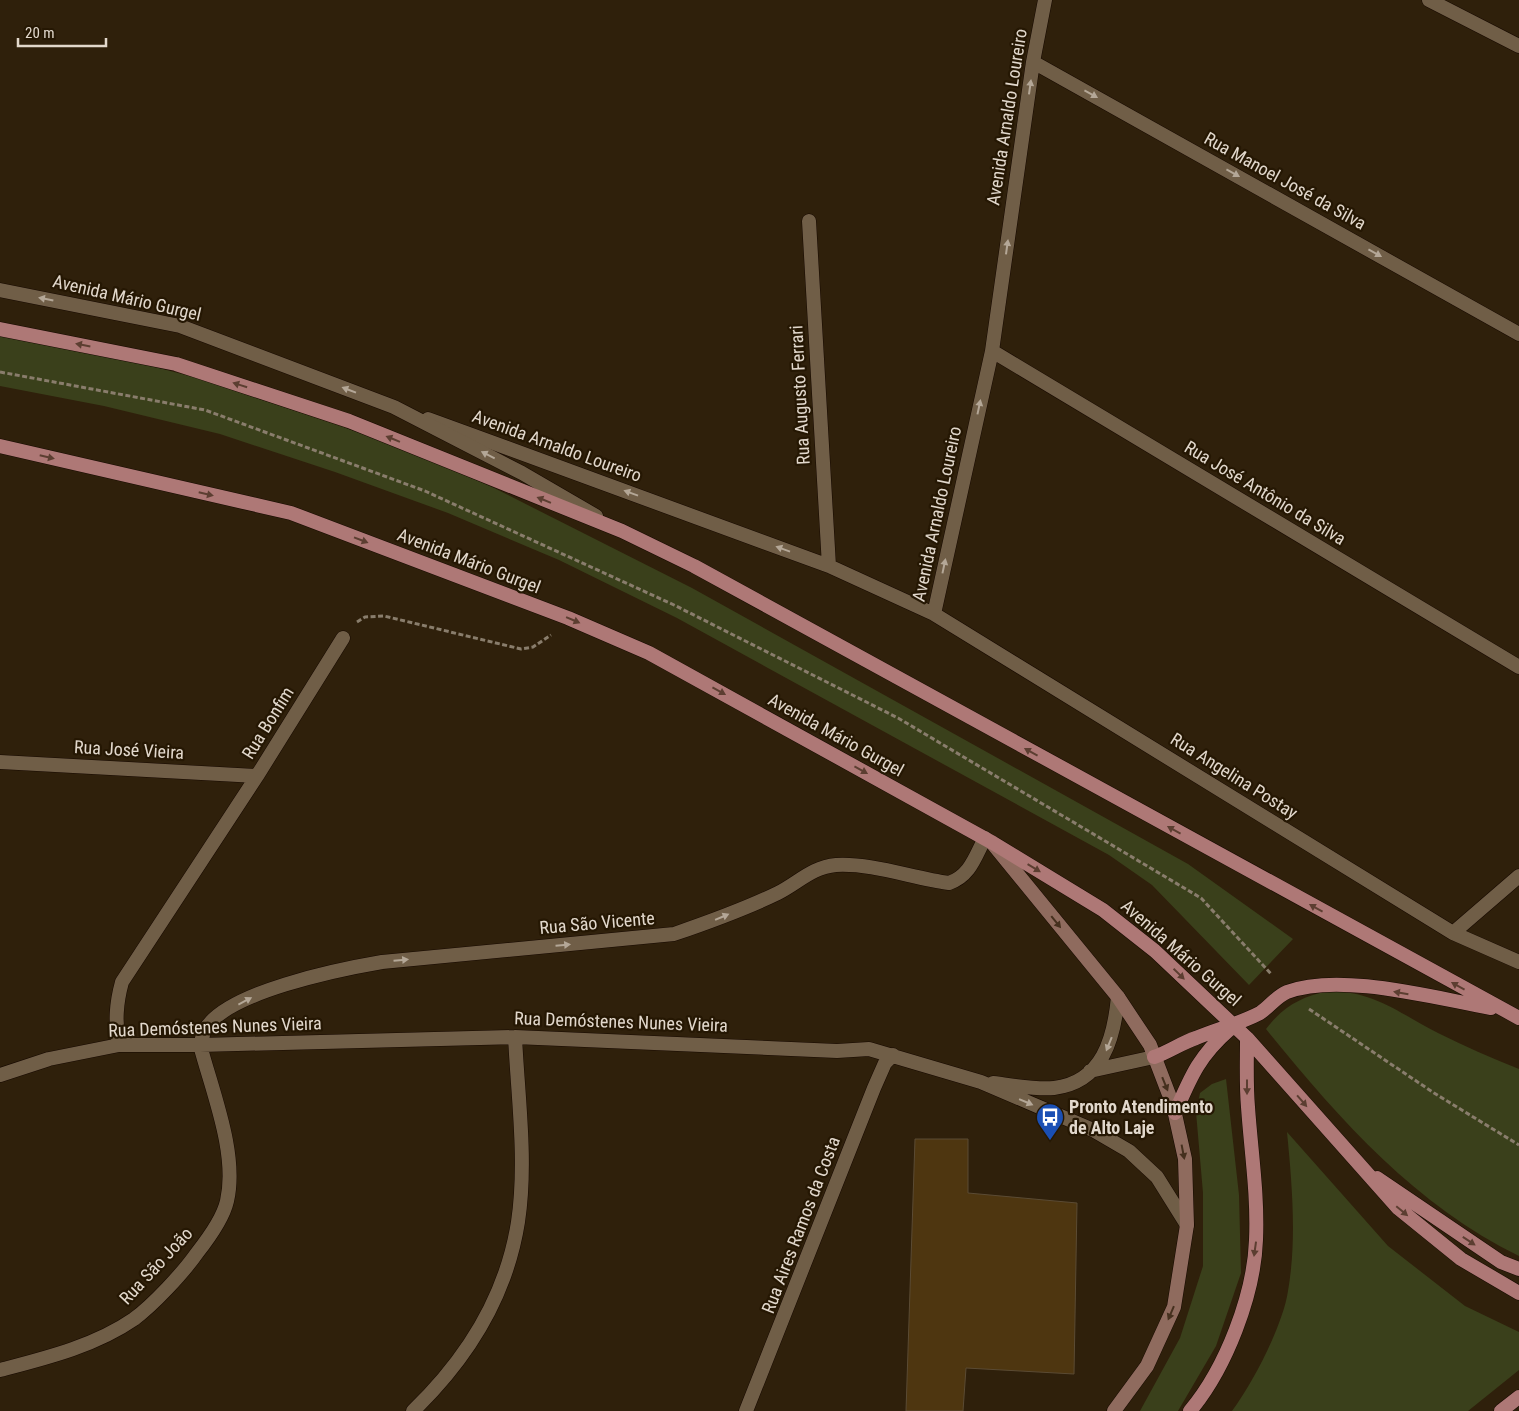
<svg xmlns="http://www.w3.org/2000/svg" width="1519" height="1411" viewBox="0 0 1519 1411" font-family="'Roboto Condensed',sans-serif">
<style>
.green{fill:#3a401b}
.building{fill:#4e3610;stroke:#5b4b34}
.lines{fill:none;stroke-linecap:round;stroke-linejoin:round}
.minor-casing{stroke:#170900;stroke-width:15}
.tertiary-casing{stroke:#170900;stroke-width:15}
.secondary-casing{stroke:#170900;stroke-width:15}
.primary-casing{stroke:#170900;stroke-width:15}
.path{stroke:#897d6c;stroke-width:3;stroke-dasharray:5 2.5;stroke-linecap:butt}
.minor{stroke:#705e47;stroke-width:14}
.tertiary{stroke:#705e47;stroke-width:14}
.secondary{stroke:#8f6b5e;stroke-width:14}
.primary{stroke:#ae7876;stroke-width:14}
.oneway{fill:#b4a797}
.oneway2{fill:#5c3e31}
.oneway3{fill:#45301e}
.labels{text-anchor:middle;stroke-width:4.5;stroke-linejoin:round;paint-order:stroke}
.street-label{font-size:18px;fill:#e2d8cc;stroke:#251703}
.poi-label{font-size:18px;font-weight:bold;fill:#e2d8cc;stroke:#251703;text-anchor:start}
</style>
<rect width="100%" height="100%" fill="#2f200b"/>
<path class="green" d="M0,333L86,349L197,378L399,446L494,488L692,588L1188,864L1293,939L1249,985L1152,885L1109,855L677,618L559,560L448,513L335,472L220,434L104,406L0,386Z
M1328,991C1374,991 1399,1013 1438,1033C1464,1046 1491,1058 1519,1069V1256C1415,1205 1338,1118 1266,1029C1283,1007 1300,997 1328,991Z
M1226,1079L1239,1195L1241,1273L1216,1346L1178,1411H1140L1180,1338L1203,1266V1193L1196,1112L1200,1093L1212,1084Z
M1287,1132L1388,1246L1465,1306L1519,1332V1370L1468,1411H1232C1253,1383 1283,1325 1288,1291C1297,1239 1292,1184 1287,1132Z"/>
<path class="building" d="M915,1139H968V1193L1077,1203L1074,1374L966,1368L963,1411H906Z"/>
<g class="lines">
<g class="minor-casing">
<path id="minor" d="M1429,0L1519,46
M1033,62L1519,334
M809,221L829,566
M992,351L1519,667
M428,419L829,566L934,614L1453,933L1519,962
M934,614L992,351L1033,62L1045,0
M0,762L257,776
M1453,933L1519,876
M119,1045C115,1022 116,1004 122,982L257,776L343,638
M1090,1071L1154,1057
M0,1075L49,1059L119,1045H200L515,1037L837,1051L869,1049L981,1082L1093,1130L1129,1151L1157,1177L1187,1225
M993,1083C1012,1085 1035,1090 1054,1088C1103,1082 1114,1038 1118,997
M0,1370C46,1358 95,1346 134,1319C153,1305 183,1273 197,1253C208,1239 223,1219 227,1201C238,1154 212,1091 200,1045C202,1041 202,1035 205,1030C225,992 341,969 382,962L674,934C709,922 745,909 778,893C798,883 812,867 836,865C873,863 912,878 949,883C970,876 975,857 985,838
M413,1411C467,1359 506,1298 518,1222C527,1162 518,1098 515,1037
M746,1411L874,1088L885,1063L893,1055"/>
</g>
<g class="tertiary-casing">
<path id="tertiary" d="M0,290L180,326L394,407L522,473L596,516"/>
</g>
<g class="secondary-casing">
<path id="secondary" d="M993,844L1118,997L1150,1045L1173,1105L1185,1159L1187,1225L1174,1307L1147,1366L1114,1411"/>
</g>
<g class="primary-casing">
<path id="primary" d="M0,329L176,364L349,421L622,531L694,566L1519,1018
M0,446L291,513L568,618L649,653L993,843L1103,910L1155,951L1247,1038L1398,1208L1461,1259L1519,1293
M1154,1057C1169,1052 1181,1043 1196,1038C1217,1029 1239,1024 1260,1013C1269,1007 1277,996 1287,992C1340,972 1434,998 1491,1008
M1175,1113C1191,1076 1199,1056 1230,1029
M1377,1178L1501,1262L1519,1269
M1190,1411C1226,1368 1254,1295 1256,1240C1258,1195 1251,1151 1248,1107C1246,1084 1247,1061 1247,1038
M1501,1411L1519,1397"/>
</g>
<path class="path" d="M0,372L205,410L425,491L674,605L898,718L1201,898L1272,975
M357,622L365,617L384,616L521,649L533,647L551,635
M1309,1009L1434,1093L1519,1145"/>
<use href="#minor" class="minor"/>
<use href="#tertiary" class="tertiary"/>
<use href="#secondary" class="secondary"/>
<use href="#primary" class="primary"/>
</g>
<defs><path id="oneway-solid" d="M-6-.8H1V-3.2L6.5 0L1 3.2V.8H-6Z" transform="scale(1.25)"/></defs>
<g class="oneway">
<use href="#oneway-solid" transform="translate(1030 87) rotate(-82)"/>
<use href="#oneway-solid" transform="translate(1091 94) rotate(29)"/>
<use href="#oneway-solid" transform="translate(1233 173) rotate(29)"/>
<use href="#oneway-solid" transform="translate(1007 247) rotate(-82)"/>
<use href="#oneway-solid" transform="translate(1375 253) rotate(29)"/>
<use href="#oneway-solid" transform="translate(46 299) rotate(-169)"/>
<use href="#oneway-solid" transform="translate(349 390) rotate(-159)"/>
<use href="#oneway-solid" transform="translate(979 407) rotate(-78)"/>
<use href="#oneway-solid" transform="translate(488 455) rotate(-153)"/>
<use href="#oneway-solid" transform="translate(631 493) rotate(-160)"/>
<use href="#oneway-solid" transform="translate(783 549) rotate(-160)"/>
<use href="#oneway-solid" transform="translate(944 566) rotate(-78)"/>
<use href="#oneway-solid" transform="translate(722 917) rotate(-23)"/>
<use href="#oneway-solid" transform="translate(563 945) rotate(-5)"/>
<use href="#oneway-solid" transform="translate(401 960) rotate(-5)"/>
<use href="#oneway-solid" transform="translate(245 1001) rotate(-28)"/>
<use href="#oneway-solid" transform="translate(1109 1044) rotate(112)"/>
<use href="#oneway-solid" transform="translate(1026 1102) rotate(23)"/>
</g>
<g class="oneway2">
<use href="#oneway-solid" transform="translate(83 345) rotate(-169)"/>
<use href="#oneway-solid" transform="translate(240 385) rotate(-162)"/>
<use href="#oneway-solid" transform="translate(393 439) rotate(-158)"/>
<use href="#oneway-solid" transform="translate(47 457) rotate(13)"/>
<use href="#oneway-solid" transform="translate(206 494) rotate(13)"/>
<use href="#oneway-solid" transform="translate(544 500) rotate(-158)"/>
<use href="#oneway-solid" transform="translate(361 540) rotate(21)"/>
<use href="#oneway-solid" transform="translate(573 620) rotate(23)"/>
<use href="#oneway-solid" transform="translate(719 691) rotate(29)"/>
<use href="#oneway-solid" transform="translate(1031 752) rotate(-151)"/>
<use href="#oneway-solid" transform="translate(861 770) rotate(29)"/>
<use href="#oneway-solid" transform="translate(1174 830) rotate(-151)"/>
<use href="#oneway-solid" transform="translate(1034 868) rotate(31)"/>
<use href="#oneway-solid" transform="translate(1316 908) rotate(-151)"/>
<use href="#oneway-solid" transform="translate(1179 974) rotate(44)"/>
<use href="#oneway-solid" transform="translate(1458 986) rotate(-151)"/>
<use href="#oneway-solid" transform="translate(1401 993) rotate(-170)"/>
<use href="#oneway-solid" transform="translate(1247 1087) rotate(90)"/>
<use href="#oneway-solid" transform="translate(1302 1101) rotate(49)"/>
<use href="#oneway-solid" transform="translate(1402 1211) rotate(40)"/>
<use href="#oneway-solid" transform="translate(1469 1241) rotate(34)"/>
<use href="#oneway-solid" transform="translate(1255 1249) rotate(98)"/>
</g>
<g class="oneway3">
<use href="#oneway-solid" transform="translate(1056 922) rotate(51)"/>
<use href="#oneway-solid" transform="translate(1165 1084) rotate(68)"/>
<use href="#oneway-solid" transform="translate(1183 1152) rotate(79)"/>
<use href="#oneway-solid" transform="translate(1171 1313) rotate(113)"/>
</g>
<defs>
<g id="bus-pin" transform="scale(1.4375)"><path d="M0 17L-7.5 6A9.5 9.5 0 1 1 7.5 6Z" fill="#1a4fb4" stroke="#251703"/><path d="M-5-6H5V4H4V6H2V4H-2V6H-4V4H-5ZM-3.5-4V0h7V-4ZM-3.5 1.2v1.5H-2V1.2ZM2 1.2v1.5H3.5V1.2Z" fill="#fff"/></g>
</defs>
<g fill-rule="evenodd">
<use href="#bus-pin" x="1050" y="1117"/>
</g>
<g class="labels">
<g class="street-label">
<text transform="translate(1007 117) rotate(-81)" y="6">Avenida Arnaldo Loureiro</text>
<text transform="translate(1285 181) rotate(29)" y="6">Rua Manoel José da Silva</text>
<text transform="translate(127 298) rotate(13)" y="6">Avenida Mário Gurgel</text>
<text transform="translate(800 395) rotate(-93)" y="6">Rua Augusto Ferrari</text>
<text transform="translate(557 446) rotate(20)" y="6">Avenida Arnaldo Loureiro</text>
<text transform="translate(1265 493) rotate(31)" y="6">Rua José Antônio da Silva</text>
<text transform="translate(937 514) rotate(-78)" y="6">Avenida Arnaldo Loureiro</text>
<text transform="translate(469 561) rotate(21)" y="6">Avenida Mário Gurgel</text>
<text transform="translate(268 723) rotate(-58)" y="6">Rua Bonfim</text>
<text transform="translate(836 735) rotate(29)" y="6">Avenida Mário Gurgel</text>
<text transform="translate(129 750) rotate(3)" y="6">Rua José Vieira</text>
<text transform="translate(1234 776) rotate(32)" y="6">Rua Angelina Postay</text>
<text transform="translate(597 923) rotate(-5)" y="6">Rua São Vicente</text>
<text transform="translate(1181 953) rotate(41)" y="6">Avenida Mário Gurgel</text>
<text transform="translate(621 1022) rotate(2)" y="6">Rua Demóstenes Nunes Vieira</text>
<text transform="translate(215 1027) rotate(-2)" y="6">Rua Demóstenes Nunes Vieira</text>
<text transform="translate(801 1225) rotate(-69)" y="6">Rua Aires Ramos da Costa</text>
<text transform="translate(156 1266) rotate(-47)" y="6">Rua São João</text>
</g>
<g class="poi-label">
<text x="1069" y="1113">Pronto Atendimento<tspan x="1069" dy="21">de Alto Laje</tspan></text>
</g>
</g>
<path d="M18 38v8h88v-8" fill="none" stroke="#e2d8cc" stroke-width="2.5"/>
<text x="25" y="38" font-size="15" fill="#e2d8cc" stroke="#251703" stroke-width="4" paint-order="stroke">20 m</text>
</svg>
